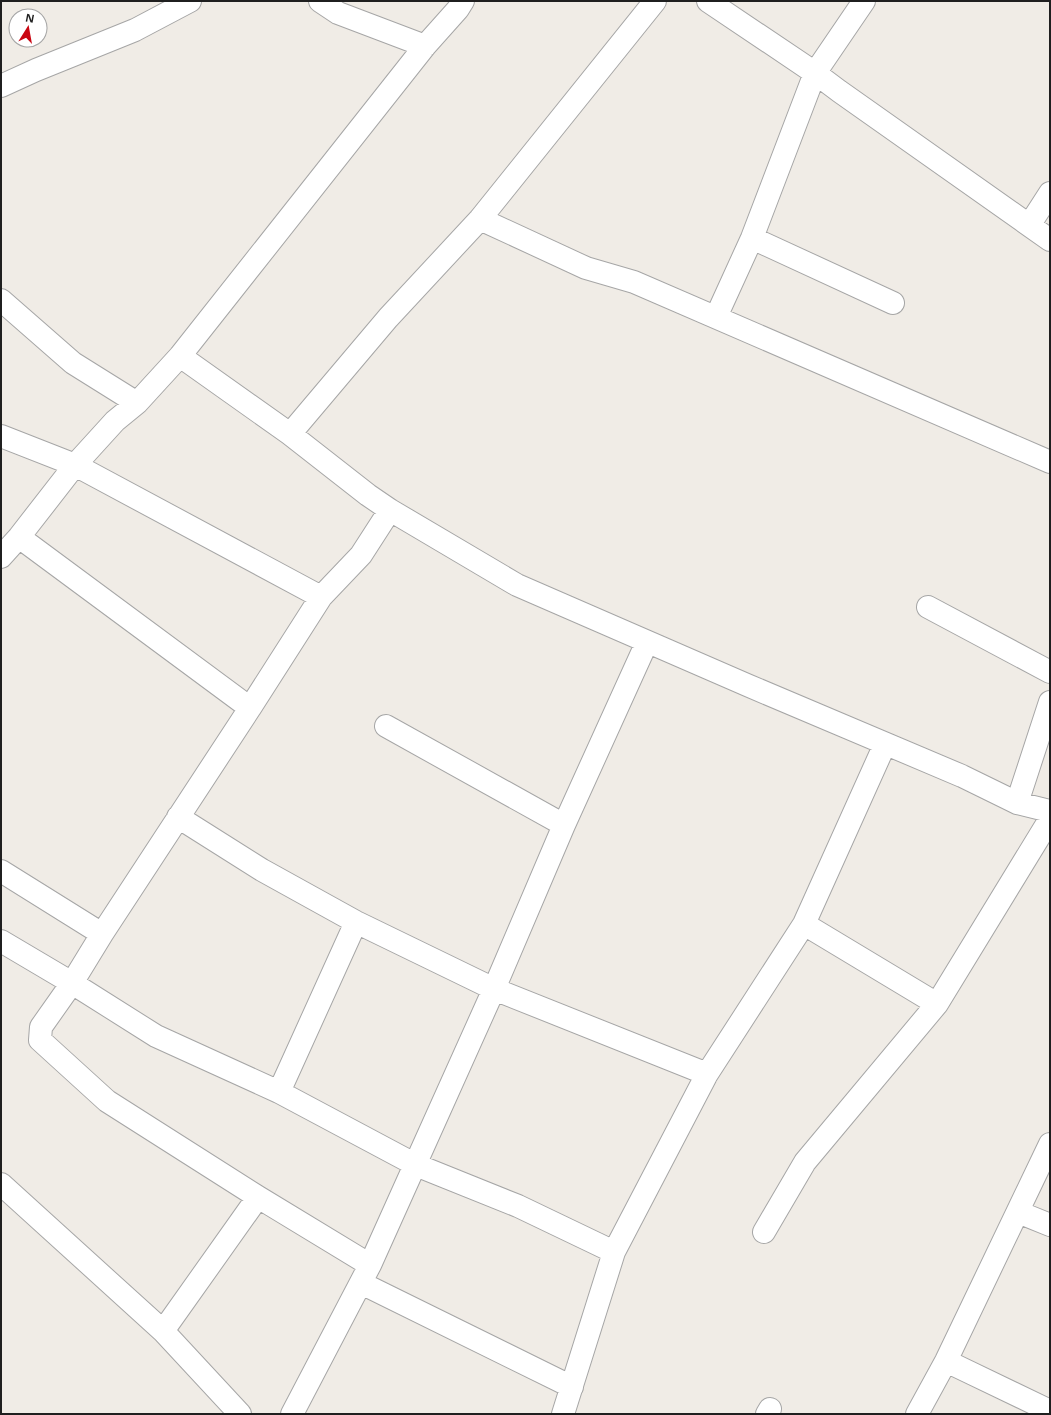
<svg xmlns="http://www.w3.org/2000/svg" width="1051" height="1415" viewBox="0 0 1051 1415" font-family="'Noto Sans',sans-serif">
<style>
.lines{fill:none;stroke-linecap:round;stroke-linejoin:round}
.minor-casing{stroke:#a6a6a6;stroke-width:24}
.minor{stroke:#fff;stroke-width:22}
</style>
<rect width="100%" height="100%" fill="#f0ece6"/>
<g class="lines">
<g class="minor-casing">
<path id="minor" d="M320,1L338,13L425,46
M708,1L815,73L839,91L1050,240
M1,86L36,70L135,30L190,1
M480,219L586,268L634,282L1050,462
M1030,224L1050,193
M752,238L893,303
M1,300L73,363L137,403
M716,317L752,238L815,73L864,1
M180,356L290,434L388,318L480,219L655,1
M290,434L368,495L390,510L517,585L747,685L962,776L1017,803L1050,811
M1,436L75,465L321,597L361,555L390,510
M19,537L250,708L321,597
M1,557L19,537L75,465L115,421L137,403L180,356L425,46L458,9L463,1
M928,607L1050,672
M386,726L564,825
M1017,803L1050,702
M178,817L262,870L356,922L494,989L707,1074
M1,871L102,934L250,708
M804,924L937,1004
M102,934L72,983L41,1027L40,1040L107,1101L258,1197L370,1265
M1,941L72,983L156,1036L279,1092L416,1165L518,1206L614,1252
M279,1092L356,922
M1,1184L163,1331L240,1414
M1018,1212L1050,1225
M764,1232L805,1162L937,1004L1050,819
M361,1283L572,1387
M163,1331L258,1197
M946,1361L1050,1411
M292,1414L370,1265L494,989L564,825L647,642
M563,1414L614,1252L707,1074L804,924L885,744
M767,1414L770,1409
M917,1414L946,1361L1050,1144"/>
</g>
<use href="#minor" class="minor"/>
</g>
<rect width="1051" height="1415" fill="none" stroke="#1f1f1f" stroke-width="4"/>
<g transform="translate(28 28) rotate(11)"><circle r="19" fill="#ffffff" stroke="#a5a5a5"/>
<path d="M0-3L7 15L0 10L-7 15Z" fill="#ca0511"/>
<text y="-6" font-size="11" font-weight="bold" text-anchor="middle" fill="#1f1f1f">N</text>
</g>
</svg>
